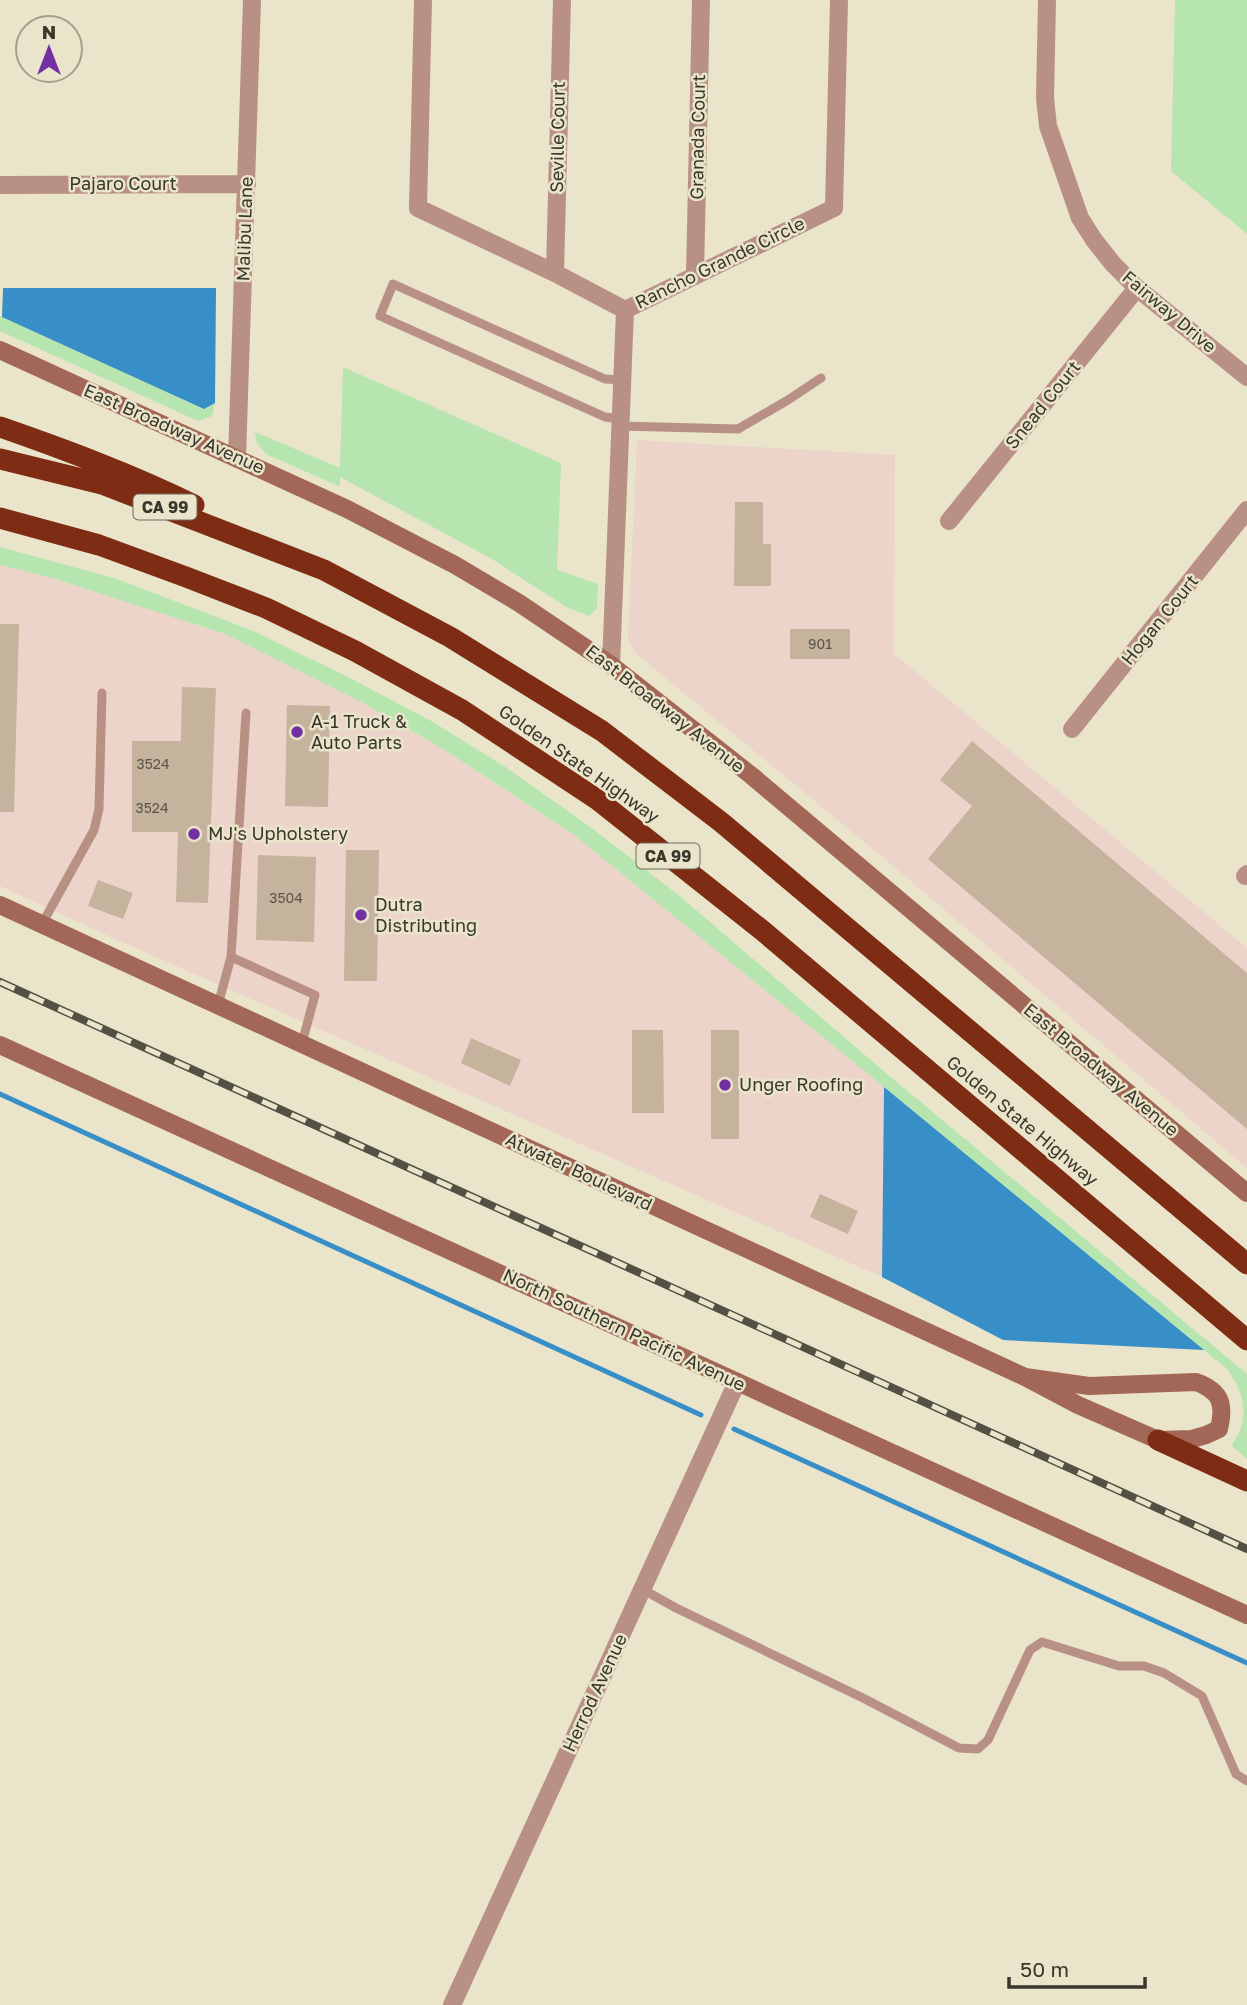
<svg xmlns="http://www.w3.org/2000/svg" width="1247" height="2005" viewBox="0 0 1247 2005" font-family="'Golos Text',sans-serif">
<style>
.industrial{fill:#edd4cb}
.green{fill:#b7e5b0}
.water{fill:#388fc8}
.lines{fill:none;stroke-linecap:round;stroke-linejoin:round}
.stream{stroke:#388fc8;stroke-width:5}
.building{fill:#c5b39d}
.lane{stroke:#b99084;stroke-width:9}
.street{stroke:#b99084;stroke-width:18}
.secondary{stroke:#a26756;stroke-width:18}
.highway{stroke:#7e2c13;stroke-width:21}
.rail-casing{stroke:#535144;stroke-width:8}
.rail{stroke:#eae5ca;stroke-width:5;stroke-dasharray:16;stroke-linecap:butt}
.poi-dot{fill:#742fa3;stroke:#eae5ca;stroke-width:2.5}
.labels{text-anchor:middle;stroke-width:5;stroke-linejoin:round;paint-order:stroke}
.number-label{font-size:14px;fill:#5c5648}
.shield{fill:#eae5ca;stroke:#6e6b5b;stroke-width:2}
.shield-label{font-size:16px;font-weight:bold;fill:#39372c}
.street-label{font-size:18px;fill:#39372c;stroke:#eae5ca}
.poi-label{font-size:18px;fill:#39372c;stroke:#eae5ca;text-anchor:start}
</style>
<rect width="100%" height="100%" fill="#eae5ca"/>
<path class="industrial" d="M637,440L895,455L894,654L1247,948V1168L886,860L634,652L628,638Z
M0,565L52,578L225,634L363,703L443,749L574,835L884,1087L882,1277L124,943L0,886Z"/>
<path class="green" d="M1175,0H1247V234L1171,171Z
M0,316L204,409L215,403L212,416L198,421L0,331Z
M343,367L561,463L557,570L598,584L597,608L589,616L566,607L492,559L340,477V487L266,454L257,444L255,432L340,468Z
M0,547L117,579L253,631L344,675L433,722L504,766L589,826L681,897L887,1074L1247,1374V1459L1232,1446C1235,1438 1240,1432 1242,1424C1247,1403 1239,1386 1227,1369L884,1087L574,835L443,749L363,703L225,634L52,578L0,565Z"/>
<path class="water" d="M3,288H216L215,403L204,409L2,317Z
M884,1087L1204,1350L1003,1340L882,1277Z"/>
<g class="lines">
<path class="stream" d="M0,1094L701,1415
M734,1429L1247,1663"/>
</g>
<path class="building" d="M735,502H763V544H771V586H734Z
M0,624H19L14,812H0Z
M790,629H850V659H790Z
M182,687L216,688L208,903L176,902L178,832H132V741H181Z
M287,705L330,706L328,807L285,806Z
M972,741L1247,973V1129L928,859L972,806L940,780Z
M346,850H379L377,981H344Z
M258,855L316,857L314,942L256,940Z
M98,880L133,893L123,919L88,906Z
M632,1030H663L664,1113H632Z
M711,1030H739V1139H711Z
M471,1038L521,1060L510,1086L461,1063Z
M820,1194L858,1211L848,1234L810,1217Z"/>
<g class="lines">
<path class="lane" d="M621,419L605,417L380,316L393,284L605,379L622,380
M620,426L738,429L788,400L821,378
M42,924L94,830L99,809L102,693
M231,957L315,995L302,1043
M218,1005L231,957L246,713
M642,1589L676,1608L863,1698L959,1748L978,1749L988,1740L1030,1650L1042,1642L1119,1666H1144L1164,1673L1202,1696L1236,1774L1247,1781"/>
<path class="street" d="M423,0L418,208L555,273L625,310
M1047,0L1045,98L1048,126L1080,218L1094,240L1113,264L1137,288L1247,377
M0,185L247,184
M555,273L562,0
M695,274L701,0
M625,310L834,208L839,0
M237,458L252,0
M949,521L1137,288
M611,665L625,310
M1072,729L1247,510
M1245,876L1247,874
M452,2005L737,1382"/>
<path class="secondary" d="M0,350L347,509L455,565L519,603L611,665L752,776L1247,1193
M0,905L1025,1377L1078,1405L1158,1440L1192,1439L1206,1435L1219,1429C1225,1404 1221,1391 1196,1382L1089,1386L1025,1377
M0,1045L1247,1615"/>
<path class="highway" d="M0,427C66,450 131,474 194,505
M0,459L102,484L324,570L450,637L602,731L721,822L1247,1264
M0,518L99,545L186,577L266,608L355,651L462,710L598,800L763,931L1247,1340
M1158,1440L1247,1481"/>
<g class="rail-casing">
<path id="rail" d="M0,982L1247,1549"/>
</g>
<use href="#rail" class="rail"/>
</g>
<g class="poi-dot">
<circle cx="297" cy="732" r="7"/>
<circle cx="194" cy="834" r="7"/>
<circle cx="361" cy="915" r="7"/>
<circle cx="725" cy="1085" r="7"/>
</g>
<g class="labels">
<g class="number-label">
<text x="820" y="649">901</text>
<text x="153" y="769">3524</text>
<text x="152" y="813">3524</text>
<text x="286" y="903">3504</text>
</g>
<g class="shield">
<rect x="133.5" y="494.5" width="63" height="25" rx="5"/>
<rect x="636.5" y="843.5" width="63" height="25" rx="5"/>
</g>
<g class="shield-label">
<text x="165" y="513">CA 99</text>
<text x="668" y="862">CA 99</text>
</g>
<g class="street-label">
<text transform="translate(558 137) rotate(-89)" y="6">Seville Court</text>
<text transform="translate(698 137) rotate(-89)" y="6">Granada Court</text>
<text x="123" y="190">Pajaro Court</text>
<text transform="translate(245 229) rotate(-88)" y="6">Malibu Lane</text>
<text transform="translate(720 263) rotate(-26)" y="6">Rancho Grande Circle</text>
<text transform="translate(1169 312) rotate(40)" y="6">Fairway Drive</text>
<text transform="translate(1043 405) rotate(-51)" y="6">Snead Court</text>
<text transform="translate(174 429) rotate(24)" y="6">East Broadway Avenue</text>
<text transform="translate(1160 620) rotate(-51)" y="6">Hogan Court</text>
<text transform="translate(665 709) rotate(38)" y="6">East Broadway Avenue</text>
<text transform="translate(579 764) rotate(35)" y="6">Golden State Highway</text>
<text transform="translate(1101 1070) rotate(40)" y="6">East Broadway Avenue</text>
<text transform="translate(1022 1121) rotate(40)" y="6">Golden State Highway</text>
<text transform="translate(579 1172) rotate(25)" y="6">Atwater Boulevard</text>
<text transform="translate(624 1330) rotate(25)" y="6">North Southern Pacific Avenue</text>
<text transform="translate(595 1693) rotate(-65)" y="6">Herrod Avenue</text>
</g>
<g class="poi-label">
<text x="311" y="728">A-1 Truck &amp;<tspan x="311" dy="21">Auto Parts</tspan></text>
<text x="208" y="840">MJ's Upholstery</text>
<text x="375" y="911">Dutra<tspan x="375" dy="21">Distributing</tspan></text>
<text x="739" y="1091">Unger Roofing</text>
</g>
</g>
<g transform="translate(49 49)"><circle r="33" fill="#eae5ca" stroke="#a39f8b" stroke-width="2"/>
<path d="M0-5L12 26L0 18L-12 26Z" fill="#742fa3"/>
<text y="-10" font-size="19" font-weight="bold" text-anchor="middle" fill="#39372c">N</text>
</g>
<path d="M1009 1977v10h136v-10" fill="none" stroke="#39372c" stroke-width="3.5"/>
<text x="1020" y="1977" font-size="21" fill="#39372c" stroke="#eae5ca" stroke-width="5" paint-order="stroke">50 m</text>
</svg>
